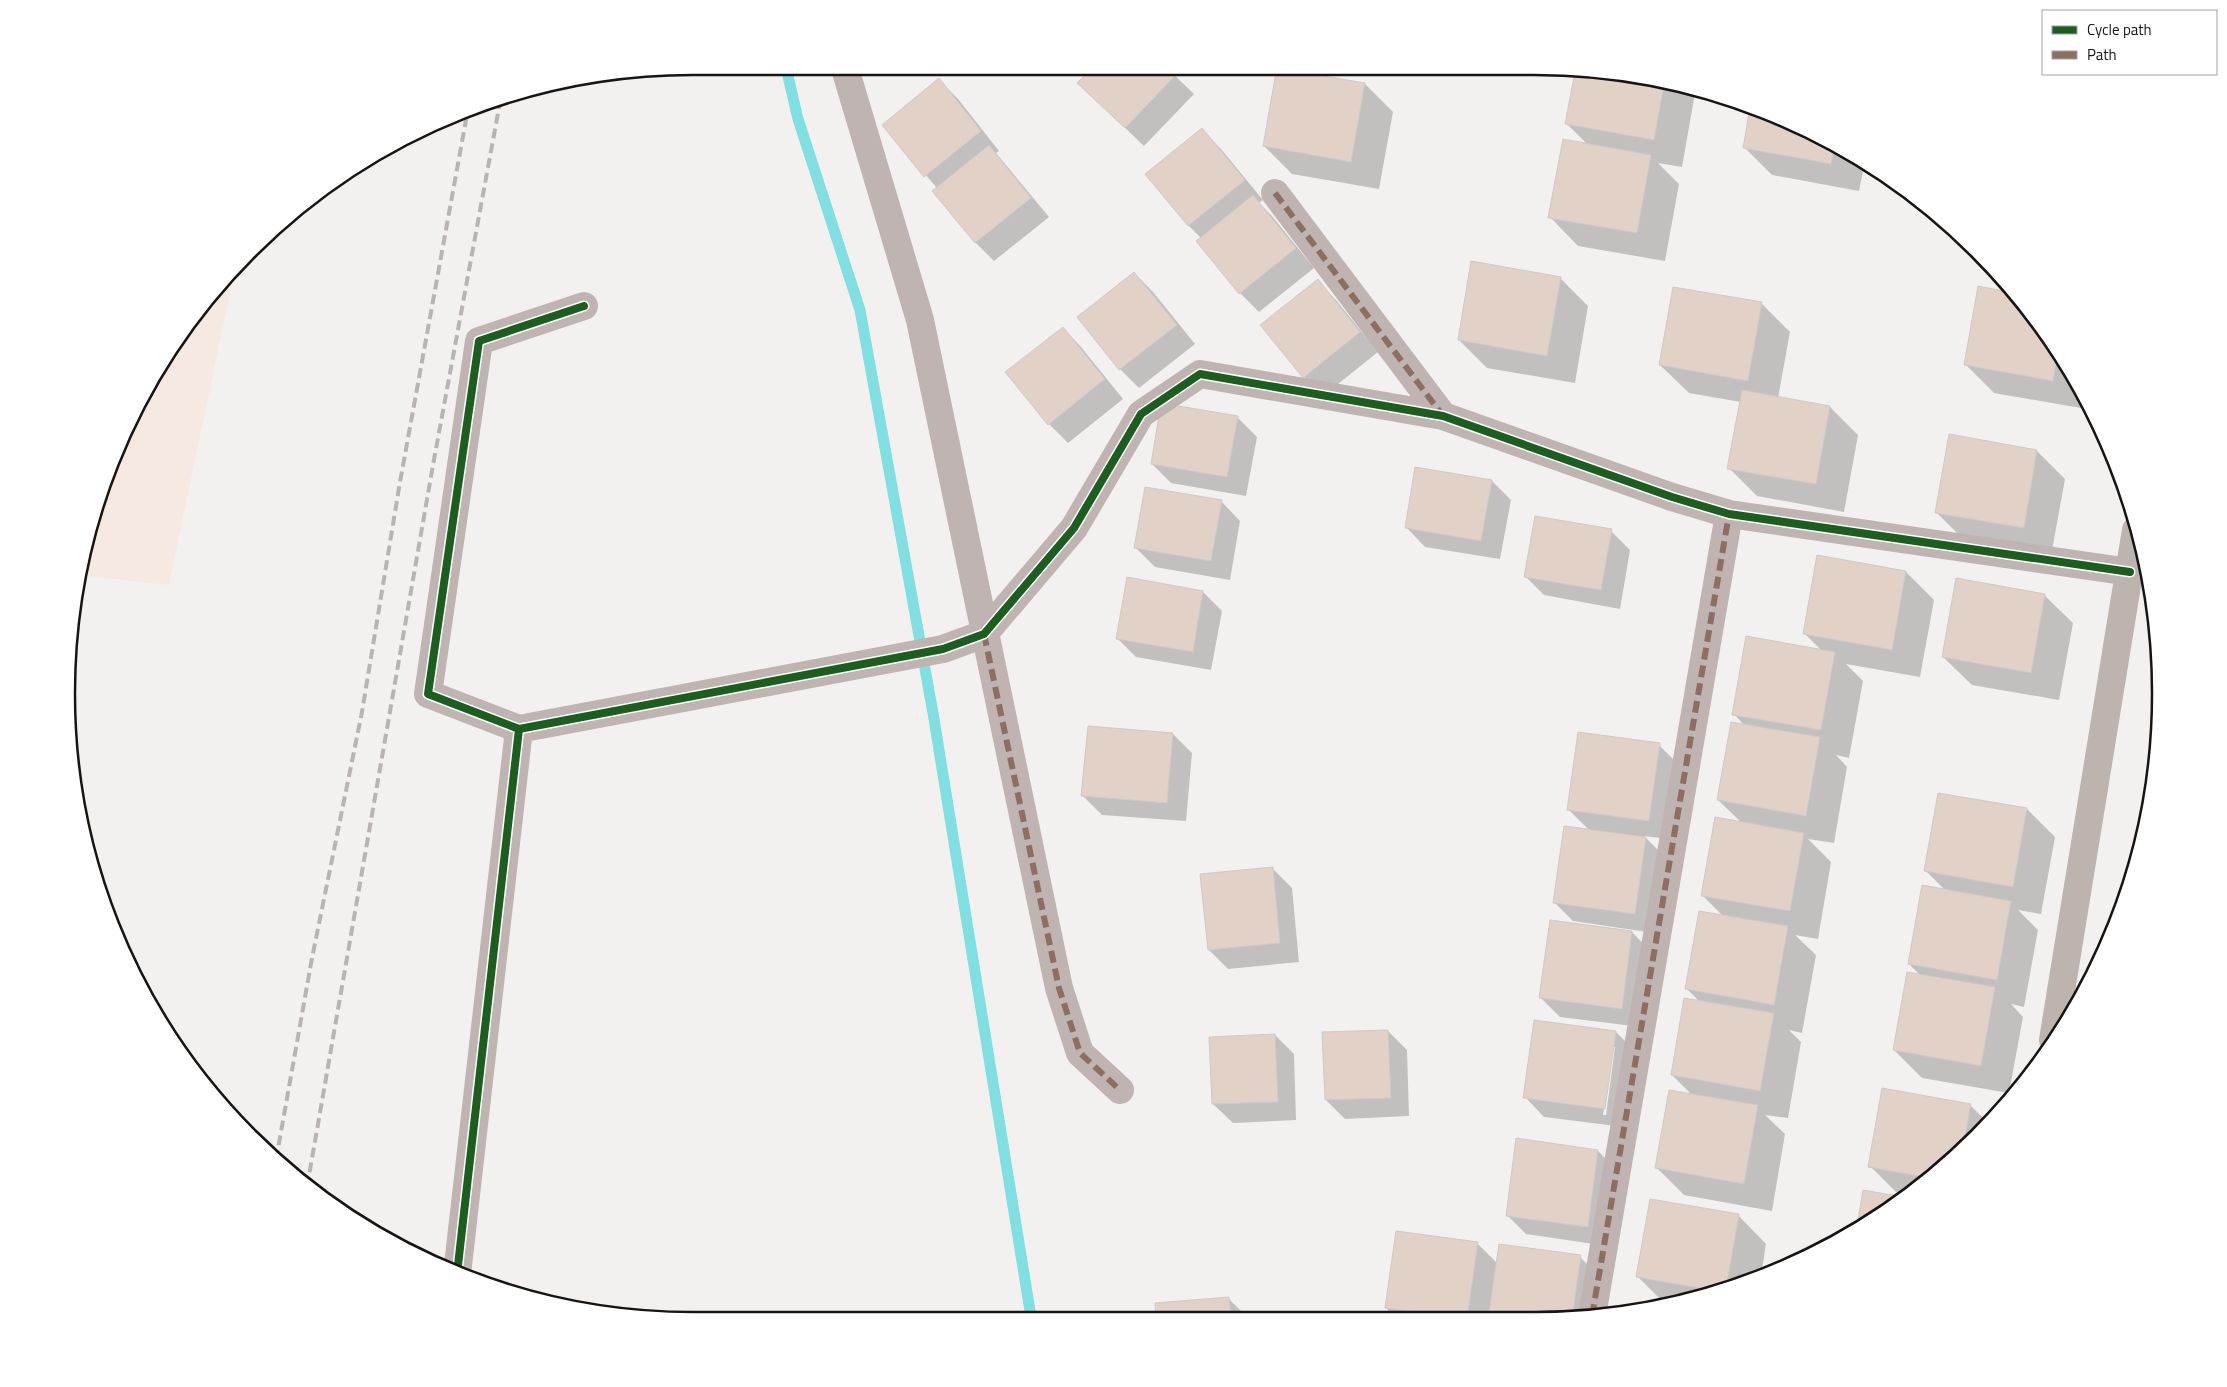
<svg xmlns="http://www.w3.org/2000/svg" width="2227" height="1387" viewBox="0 0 2227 1387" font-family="'Titillium Web',sans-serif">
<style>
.industrial{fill:#f6e9e1}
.shadow{fill:#0003;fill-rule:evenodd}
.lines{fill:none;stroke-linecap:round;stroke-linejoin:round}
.stream{stroke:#7fdfe1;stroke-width:11}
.building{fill:#e1d1c6;stroke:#cccac8}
.minor{stroke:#bfb4b1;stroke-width:28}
.secondary{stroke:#bdb3af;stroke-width:28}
.rail{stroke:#b9b3b1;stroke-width:4;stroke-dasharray:10 5;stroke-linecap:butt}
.quiet{stroke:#8d6e63;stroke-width:6;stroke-dasharray:12 6;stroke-linecap:butt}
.cycleway-casing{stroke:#fff;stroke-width:11}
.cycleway{stroke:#1b5e20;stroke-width:8}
.rim{fill:none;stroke:#161514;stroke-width:2.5}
</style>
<rect width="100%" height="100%" fill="#f3f1ef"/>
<path class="industrial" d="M234,274L169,585L78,575L99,492L131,416L196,312Z"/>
<path class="shadow" d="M1082,72H1171L1194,94L1144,146L1098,102L1086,76Z
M1277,72H1292L1365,84L1393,112L1379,189L1292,174L1264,146Z
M1576,72H1615L1695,93L1682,167L1658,163L1679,184L1665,261L1578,246L1550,217L1588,145L1567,124Z
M939,80L958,99L999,151L996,153L1049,217L994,261L975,242L937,188L883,125Z
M1751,108L1773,114L1864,166L1859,191L1772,175L1744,147Z
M1202,130L1221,149L1263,200L1259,203L1272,216L1314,268L1259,312L1240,293L1201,238L1189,226Z
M1134,273L1153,292L1195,344L1139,388L1120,369L1079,318Z
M1560,278L1588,306L1575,383L1487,368L1459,340Z
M1317,281L1336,300L1378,352L1323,396L1304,377Z
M1979,288L2015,294L2077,380L2083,394L2081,408L1994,393L1966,365Z
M1761,303L1790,332L1778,398L1830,407L1858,435L1844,512L1757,496L1729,468L1741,402L1689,393L1660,365Z
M1063,328L1081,347L1123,399L1068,443L1049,424Z
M1238,418L1257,437L1246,496L1171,483L1152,464Z
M2037,451L2065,479L2051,556L1964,540L1936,512Z
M1492,481L1511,500L1500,559L1425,547L1406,527Z
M1221,501L1240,521L1230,580L1155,567L1136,548Z
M1611,531L1630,550L1620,609L1544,595L1525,576Z
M1906,572L1934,600L1920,677L1846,664L1863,681L1849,758L1836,755L1847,767L1834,843L1808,839L1831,862L1818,939L1795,935L1816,955L1802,1033L1789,1030L1801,1042L1788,1118L1765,1115L1785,1134L1772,1211L1684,1195L1656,1167L1692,1095L1672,1075L1699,1001L1687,989L1723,916L1702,895L1742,823L1718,800L1745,726L1734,714L1821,650L1805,634Z
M1203,592L1222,611L1211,670L1136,657L1117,638Z
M2044,595L2073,623L2059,700L1972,685L1943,657Z
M1173,734L1192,753L1186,821L1102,815L1083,796Z
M1659,745L1678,764L1668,839L1644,836L1665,857L1654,933L1573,921L1554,902L1589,830L1569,810Z
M2027,809L2055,837L2041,914L2018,910L2038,930L2024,1007L2011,1004L2023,1017L2009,1093L1922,1078L1894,1050L1921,976L1909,964L1946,891L1926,871Z
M1273,869L1292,888L1299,962L1228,969L1209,950Z
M1552,922L1632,932L1651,952L1641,1027L1560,1017L1541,998Z
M1388,1031L1407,1050L1409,1116L1345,1119L1326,1100Z
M1616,1032L1635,1051L1624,1127L1544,1117L1525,1097ZM1613,1047H1615L1606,1115H1603Z
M1275,1035L1294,1054L1296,1120L1233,1123L1213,1104Z
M1970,1105L1987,1122L1947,1165L1904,1196L1898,1194L1870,1166Z
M1598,1151L1617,1170L1607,1246L1526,1234L1507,1215Z
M1738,1215L1766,1244L1761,1276L1735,1288L1663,1302L1638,1277Z
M1477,1243L1497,1263L1580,1257L1599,1276L1593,1316L1575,1319H1397L1386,1308Z
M1229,1299L1248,1318H1158Z"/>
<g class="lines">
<path class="stream" d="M787,72L798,119L860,310L933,713L1031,1317"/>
</g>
<path class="building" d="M1088,72H1173L1176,75L1125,128L1077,83Z
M1276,72H1300L1365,83L1351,162L1263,146Z
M1575,72H1615L1664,85L1654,140L1565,124Z
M939,78L981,131L924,177L882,125Z
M1750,108L1773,114L1834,149L1831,164L1743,148Z
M1202,128L1245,180L1188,226L1145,174Z
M1563,139L1651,155L1637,233L1548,218Z
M989,145L1031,198L975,243L932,191Z
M1253,195L1296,248L1239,294L1196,241Z
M1471,261L1561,277L1547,356L1458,340Z
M1134,272L1177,325L1119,370L1077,317Z
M1318,279L1360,332L1303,378L1260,325Z
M1978,286L2014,293L2058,353L2053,381L1964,365Z
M1673,287L1762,302L1748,381L1659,365Z
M1063,327L1105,379L1048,425L1005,372Z
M1742,390L1830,406L1816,484L1727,469Z
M1161,403L1238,416L1227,477L1151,464Z
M1949,434L2037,450L2024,528L1935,513Z
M1415,467L1492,480L1481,541L1405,528Z
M1145,487L1222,500L1211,561L1134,548Z
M1535,516L1612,529L1601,590L1524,577Z
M1817,555L1906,571L1892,650L1803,634Z
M1127,577L1203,591L1193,652L1116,639Z
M1956,578L2045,594L2031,673L1942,657Z
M1746,636L1835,652L1821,730L1732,715Z
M1731,722L1820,737L1806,816L1717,800Z
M1088,726L1173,733L1167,803L1081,796Z
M1578,732L1660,743L1649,821L1567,810Z
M1938,793L2027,808L2013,887L1924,871Z
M1715,817L1804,833L1790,911L1701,896Z
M1564,826L1646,837L1635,914L1553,903Z
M1273,867L1280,943L1208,950L1200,874Z
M1922,885L2011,901L1997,980L1908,964Z
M1699,911L1788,926L1774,1005L1685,989Z
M1550,920L1632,931L1622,1009L1539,998Z
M1907,972L1995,987L1981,1066L1893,1050Z
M1684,998L1774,1013L1760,1091L1671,1075Z
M1534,1020L1616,1031L1605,1109L1523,1098Z
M1388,1030L1391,1098L1325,1100L1322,1032Z
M1275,1034L1278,1102L1212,1104L1209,1037Z
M1882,1088L1971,1104L1963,1148L1947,1165L1930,1178L1868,1167Z
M1669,1090L1758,1105L1744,1184L1655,1168Z
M1516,1138L1598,1150L1588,1227L1506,1216Z
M1863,1190L1903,1197L1856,1231Z
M1650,1199L1739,1214L1726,1289L1716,1291L1636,1277Z
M1396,1231L1478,1242L1467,1319L1385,1308Z
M1499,1244L1581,1255L1572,1319H1488Z
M1229,1297L1231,1318H1156L1155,1303Z"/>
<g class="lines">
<path class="minor" d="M846,72L920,320L1059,988L1080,1053L1120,1090
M1275,193L1443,416
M519,729L943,649L984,634L1074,528L1141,414L1200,374L1443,416L1672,497L1729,514L2130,572
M457,1274L519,729L428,694L479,341L584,306
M1592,1316L1729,514"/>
<path class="secondary" d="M2053,1040L2136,530"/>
<path class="rail" d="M276,1160L312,958L362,712L400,482L468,109
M307,1187L433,465L501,97"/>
<path class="quiet" d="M1275,193L1443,416
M984,634L1059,988L1080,1053L1120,1090
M1592,1316L1729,514"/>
<g class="cycleway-casing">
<path id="cycleway" d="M519,729L943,649L984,634L1074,528L1141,414L1200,374L1443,416L1672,497L1729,514L2130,572
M457,1274L519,729L428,694L479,341L584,306"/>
</g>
<use href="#cycleway" class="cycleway"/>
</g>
<path d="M0 0H2227V1387H0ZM693 75H1534A618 618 0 0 1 2152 693V694A618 618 0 0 1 1534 1312H693A618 618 0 0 1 75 694V693A618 618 0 0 1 693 75Z" fill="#fff" fill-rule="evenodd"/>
<path class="rim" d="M693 75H1534A618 618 0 0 1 2152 693V694A618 618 0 0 1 1534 1312H693A618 618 0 0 1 75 694V693A618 618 0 0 1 693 75Z"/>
<rect x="2042" y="10" width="175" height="65" fill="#ffffff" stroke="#a2a1a1"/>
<rect x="2052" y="26" width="25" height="8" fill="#1b5e20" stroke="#a2a1a1"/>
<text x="2087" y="35" font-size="15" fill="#161514">Cycle path</text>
<rect x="2052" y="51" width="25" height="8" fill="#8d6e63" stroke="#a2a1a1"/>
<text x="2087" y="60" font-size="15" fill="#161514">Path</text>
</svg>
